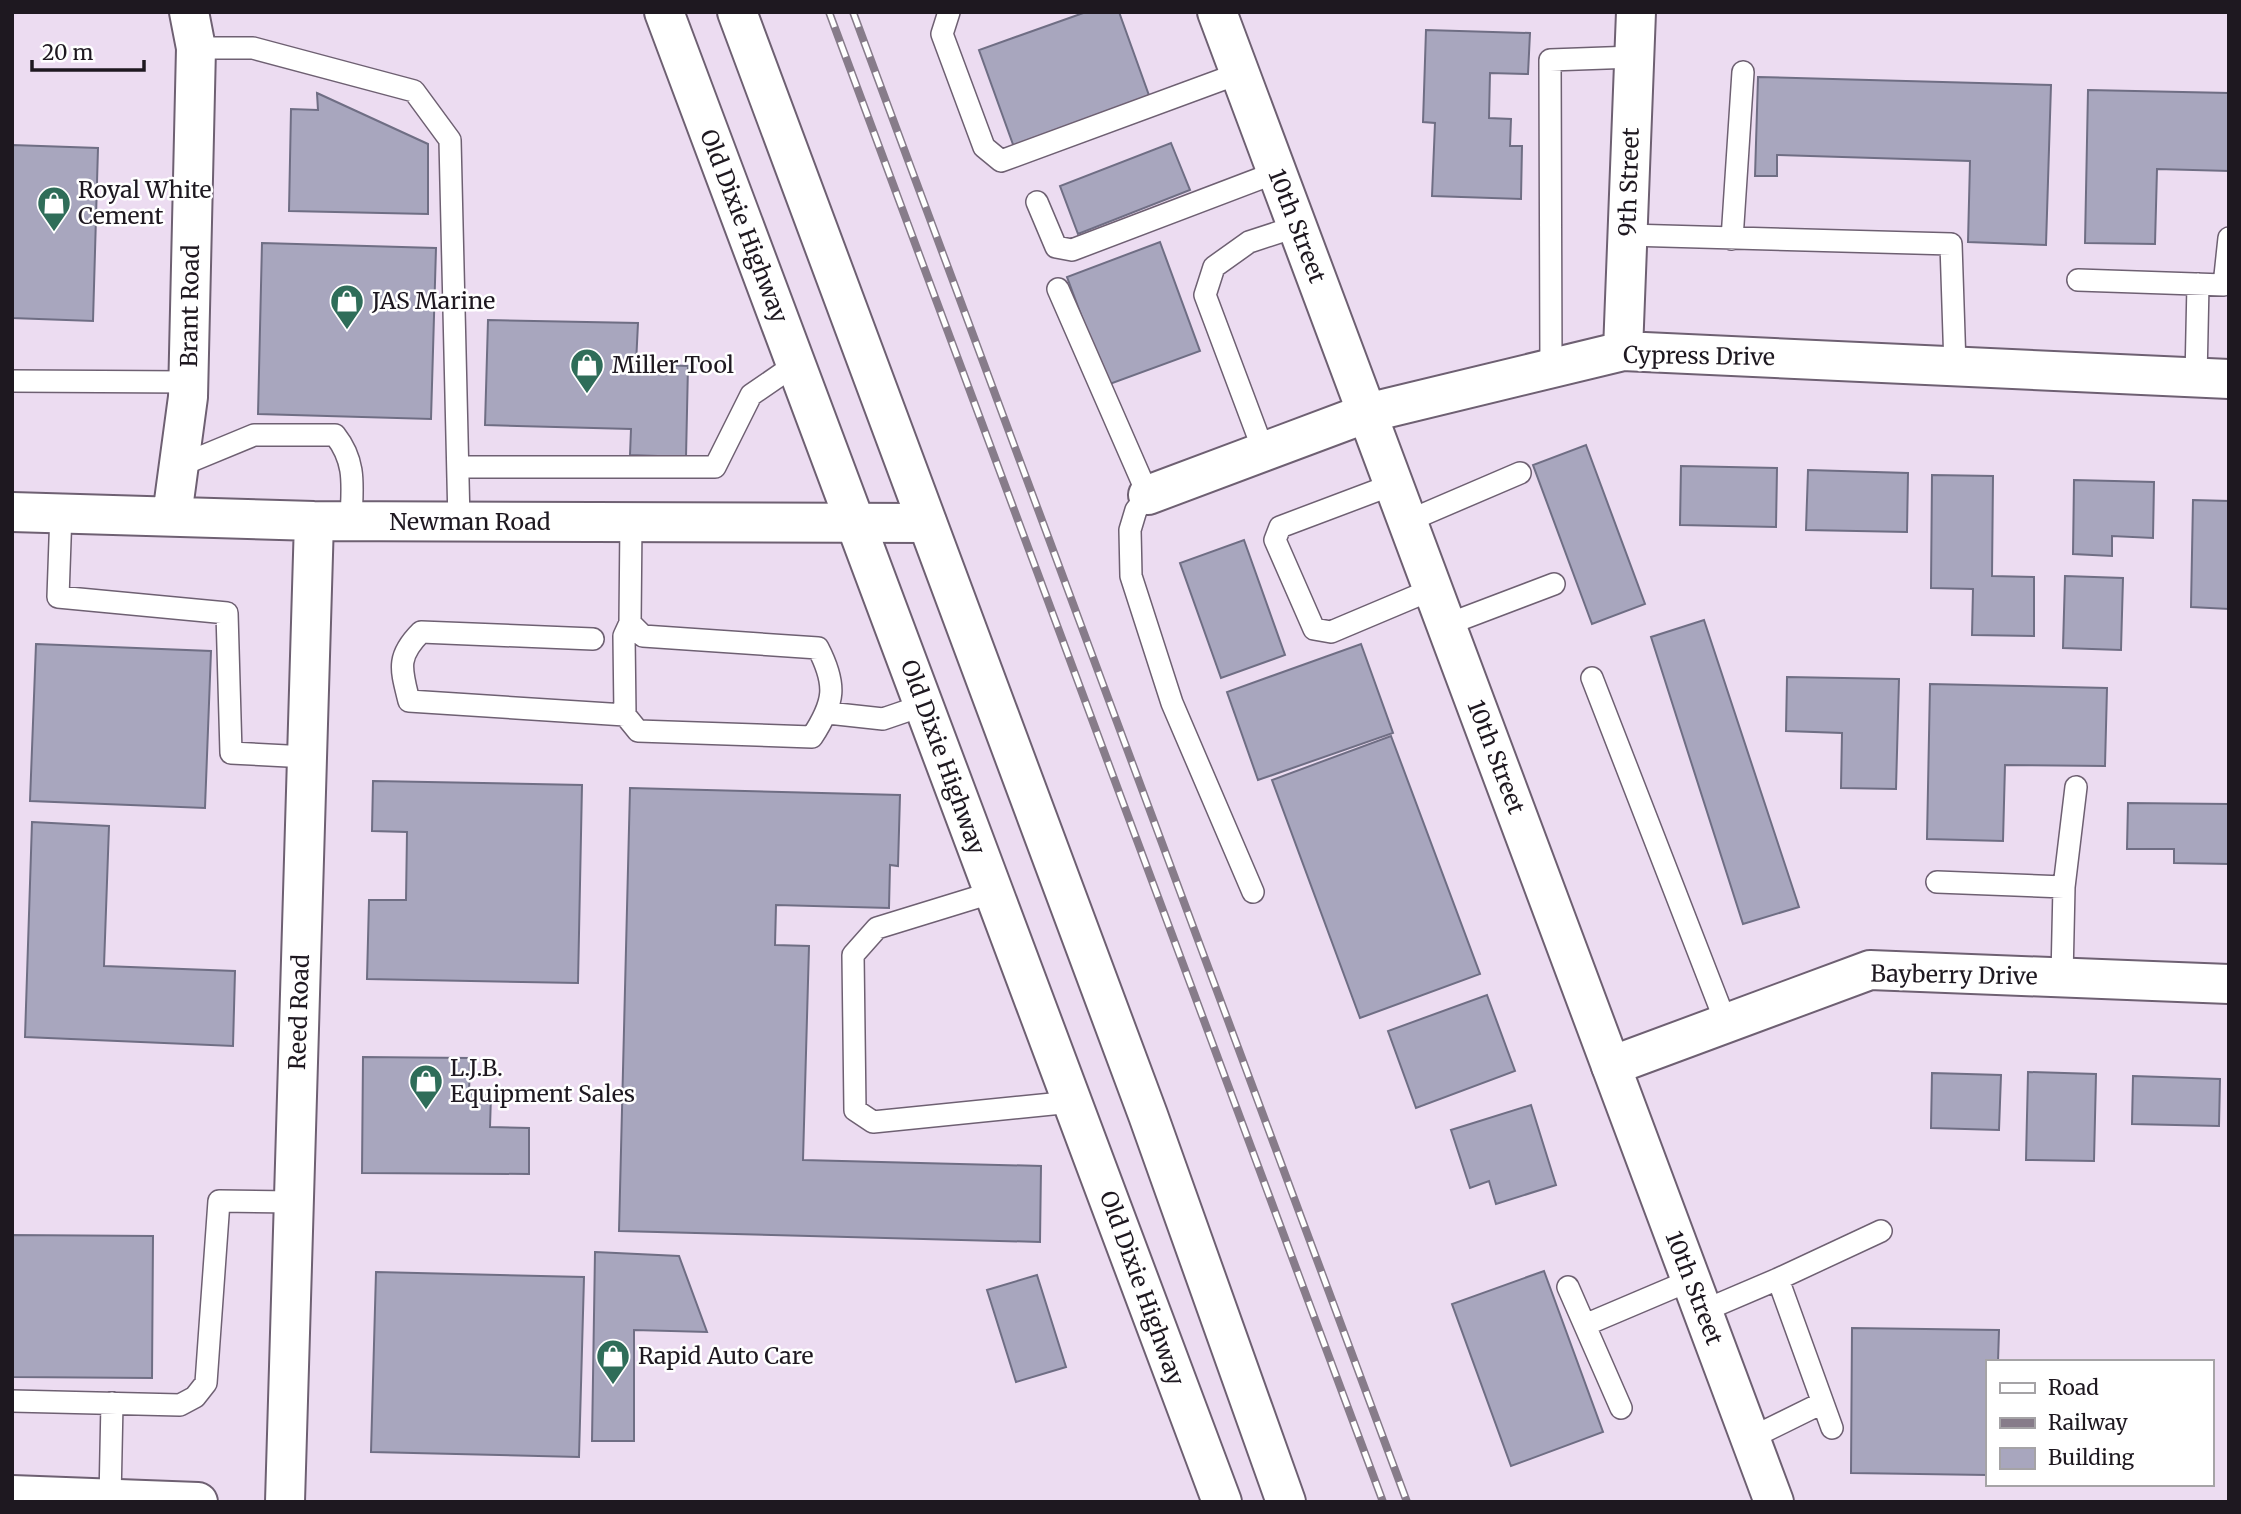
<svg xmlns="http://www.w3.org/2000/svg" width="2241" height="1514" viewBox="0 0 2241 1514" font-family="Merriweather,serif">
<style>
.building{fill:#a8a6be;stroke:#6f6e84;stroke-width:2}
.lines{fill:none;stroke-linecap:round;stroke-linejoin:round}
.service-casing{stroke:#6e6072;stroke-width:24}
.minor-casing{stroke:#6e6072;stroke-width:42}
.tertiary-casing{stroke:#6e6072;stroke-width:42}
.secondary-casing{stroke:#6e6072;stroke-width:42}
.service{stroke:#fff;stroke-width:21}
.minor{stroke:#fff;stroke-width:38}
.tertiary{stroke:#fff;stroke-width:38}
.secondary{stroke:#fff;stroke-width:38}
.rail-casing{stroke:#877c8a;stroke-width:8}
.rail{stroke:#fff;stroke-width:5;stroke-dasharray:16;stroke-linecap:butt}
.labels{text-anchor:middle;stroke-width:5;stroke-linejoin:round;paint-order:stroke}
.street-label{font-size:23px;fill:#1e1820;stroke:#fff}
.poi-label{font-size:23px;fill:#1e1820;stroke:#fff;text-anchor:start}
</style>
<rect width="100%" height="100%" fill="#ecdcf1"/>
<path class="building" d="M1086,12H1119L1151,101L1015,150L979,50Z
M1426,30L1530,33L1528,74L1490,73L1489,118L1511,119L1510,146H1522L1521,199L1432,196L1435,123L1423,122Z
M1758,77L2051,85L2046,245L1968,242L1970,161L1777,155V176H1755Z
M2088,90L2229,93V171L2157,169L2155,244L2085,243Z
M317,93L428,144V214L289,211L291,109L318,110Z
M1171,143L1190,190L1078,234L1060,186Z
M12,145L98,148L93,321L12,318Z
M1160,242L1200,351L1107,385L1067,277Z
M262,243L436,248L431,419L258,414Z
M488,320L638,323L636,364L688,366L686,457L630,455L631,429L485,425Z
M1586,445L1645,604L1592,624L1533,465Z
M1681,466L1777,468L1776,527L1680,525Z
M1808,470L1908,473L1907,532L1806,530Z
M1932,475L1993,476L1992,576L2034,577V636L1972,635L1973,589L1931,588Z
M2074,480L2154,482L2153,538L2112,536V556L2073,554Z
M2193,500L2229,501V609L2191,607Z
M1244,540L1285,655L1221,678L1180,563Z
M2065,576L2123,578L2121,650L2063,648Z
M1704,620L1799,907L1743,924L1651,637Z
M36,644L211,651L205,808L30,801Z
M1361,644L1393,733L1258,780L1227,692Z
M1787,677L1899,679L1896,789L1841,788L1842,733L1786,731Z
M1930,684L2107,688L2105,766L2005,765L2003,841L1927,839Z
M1391,736L1480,974L1360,1018L1272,780Z
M373,781L582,785L578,983L367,979L369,900H406L407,832L372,831Z
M630,788L900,795L898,866L890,865L889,908L776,905L775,945L809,946L803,1160L1041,1166L1040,1242L619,1231Z
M2128,803L2229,804V864L2174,863V849H2127Z
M32,822L109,826L104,966L235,971L233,1046L25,1037Z
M1487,995L1515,1071L1416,1108L1388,1031Z
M363,1057L470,1058L469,1094L491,1095L490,1127L529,1128V1174L362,1173Z
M2028,1072L2096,1074L2094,1161L2026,1160Z
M1932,1073L2001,1075L1999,1130L1931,1128Z
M2133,1076L2220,1079L2219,1126L2132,1124Z
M1531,1105L1556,1185L1496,1204L1489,1181L1470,1188L1451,1130Z
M12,1235L153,1236L152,1378L12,1377Z
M595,1252L679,1256L707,1332L634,1330V1441H592Z
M1544,1271L1603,1432L1511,1466L1452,1304Z
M376,1272L584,1277L579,1457L371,1452Z
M1037,1275L1066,1367L1016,1382L987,1290Z
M1852,1328L1999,1330L1998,1362H1987V1475L1851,1473Z"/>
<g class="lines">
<g class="service-casing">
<path id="service" d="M949,12L942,34L984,147L1001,161L1240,73
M196,48H253L414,91L450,140L459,522
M1037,202L1056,247L1072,250L1277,172
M1628,235L1951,244L1955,366
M1732,239L1743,72
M2078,280L2224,285L2229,238
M1058,289L1148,495L1136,510L1130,530L1131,576L1172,703L1253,892
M1551,369L1550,60L1634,57
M2196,378L2198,284
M12,381L189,382
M1264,452L1205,295L1214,267L1249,242L1298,226
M179,466L254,435H335C357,463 352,487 351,521
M459,467H715L751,395L796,364
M1394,484L1280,527L1275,540L1314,629L1331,632L1433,589
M61,512L58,597L227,613L231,753L307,757
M1408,521L1520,473
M630,623L624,636L625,715L638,731L812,737C835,702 837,685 818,648L643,636L630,623L631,522
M1446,625L1554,584
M593,639L421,632C396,657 401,669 409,701L625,715
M1592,678L1726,1023
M828,713L883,719L924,705
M1937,882L2064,887L2076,787
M994,892L877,928L853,955L855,1110L873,1122L1072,1102
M2062,977L2064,887
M1568,1287L1621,1408
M1703,1311L1778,1279
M1585,1325L1691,1280
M12,1401L180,1405L195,1397L206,1383L219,1201L294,1202
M1832,1428L1778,1279L1881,1231
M1751,1438L1822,1403
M110,1499L112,1403"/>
</g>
<g class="minor-casing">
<path id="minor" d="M1623,351L1636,12
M1148,495L1367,413L1623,351L2229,379
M12,512L314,521L927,523
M172,516L188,397L196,48L189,12
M1611,1066L1870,970L2229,984
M285,1502L314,521"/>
</g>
<g class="tertiary-casing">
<path id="tertiary" d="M1217,12L1774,1502
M12,1495L198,1502"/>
</g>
<g class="secondary-casing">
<path id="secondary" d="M664,12L1222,1502
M737,12L1148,1115L1286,1502"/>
</g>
<use href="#service" class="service"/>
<use href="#minor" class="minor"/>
<use href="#tertiary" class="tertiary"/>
<use href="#secondary" class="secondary"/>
<g class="rail-casing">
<path id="rail" d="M829,12L1383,1502
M853,12L1407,1502"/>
</g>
<use href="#rail" class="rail"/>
</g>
<defs>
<g id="shop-pin" transform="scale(1.75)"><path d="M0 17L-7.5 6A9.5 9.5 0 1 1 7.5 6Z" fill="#2f6d59" stroke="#fff"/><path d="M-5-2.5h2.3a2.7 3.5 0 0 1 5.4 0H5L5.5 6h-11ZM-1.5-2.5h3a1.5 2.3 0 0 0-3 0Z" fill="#fff"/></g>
</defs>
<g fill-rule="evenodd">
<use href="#shop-pin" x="54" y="203"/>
<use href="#shop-pin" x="347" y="301"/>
<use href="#shop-pin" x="587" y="365"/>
<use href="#shop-pin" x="426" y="1081"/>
<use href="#shop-pin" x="613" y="1356"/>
</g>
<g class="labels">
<g class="street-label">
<text transform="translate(1629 182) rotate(-88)" y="8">9th Street</text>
<text transform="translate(744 226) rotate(69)" y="8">Old Dixie Highway</text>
<text transform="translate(1297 226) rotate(69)" y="8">10th Street</text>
<text transform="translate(190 306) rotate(-89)" y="8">Brant Road</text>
<text transform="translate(1699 356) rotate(1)" y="8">Cypress Drive</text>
<text x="470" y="530">Newman Road</text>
<text transform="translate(943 757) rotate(70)" y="8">Old Dixie Highway</text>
<text transform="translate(1496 757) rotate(69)" y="8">10th Street</text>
<text transform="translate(1954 975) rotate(1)" y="8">Bayberry Drive</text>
<text transform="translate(299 1012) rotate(-88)" y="8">Reed Road</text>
<text transform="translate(1142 1288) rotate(70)" y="8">Old Dixie Highway</text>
<text transform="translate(1694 1288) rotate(69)" y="8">10th Street</text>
</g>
<g class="poi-label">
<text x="78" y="198">Royal White<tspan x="78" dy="26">Cement</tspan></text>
<text x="372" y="309">JAS Marine</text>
<text x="612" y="373">Miller Tool</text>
<text x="450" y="1076">L.J.B.<tspan x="450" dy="26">Equipment Sales</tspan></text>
<text x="638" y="1364">Rapid Auto Care</text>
</g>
</g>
<rect width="2241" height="1514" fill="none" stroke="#1e1820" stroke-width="28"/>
<rect x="1986" y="1360" width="228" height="126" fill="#ffffff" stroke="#a5a3a6" stroke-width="2"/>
<rect x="2000" y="1383" width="35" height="10" fill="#ffffff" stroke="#a5a3a6" stroke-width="2"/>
<text x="2048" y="1395" font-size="21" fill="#1e1820">Road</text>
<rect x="2000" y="1418" width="35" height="10" fill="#877c8a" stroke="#a5a3a6" stroke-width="2"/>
<text x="2048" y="1430" font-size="21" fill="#1e1820">Railway</text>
<rect x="2000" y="1448" width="35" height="21" fill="#a8a6be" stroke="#a5a3a6" stroke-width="2"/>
<text x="2048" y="1465" font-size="21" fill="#1e1820">Building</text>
<path d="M32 60v10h112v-10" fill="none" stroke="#1e1820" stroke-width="3.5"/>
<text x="42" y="60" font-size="21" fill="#1e1820" stroke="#ffffff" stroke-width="5" paint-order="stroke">20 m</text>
</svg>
